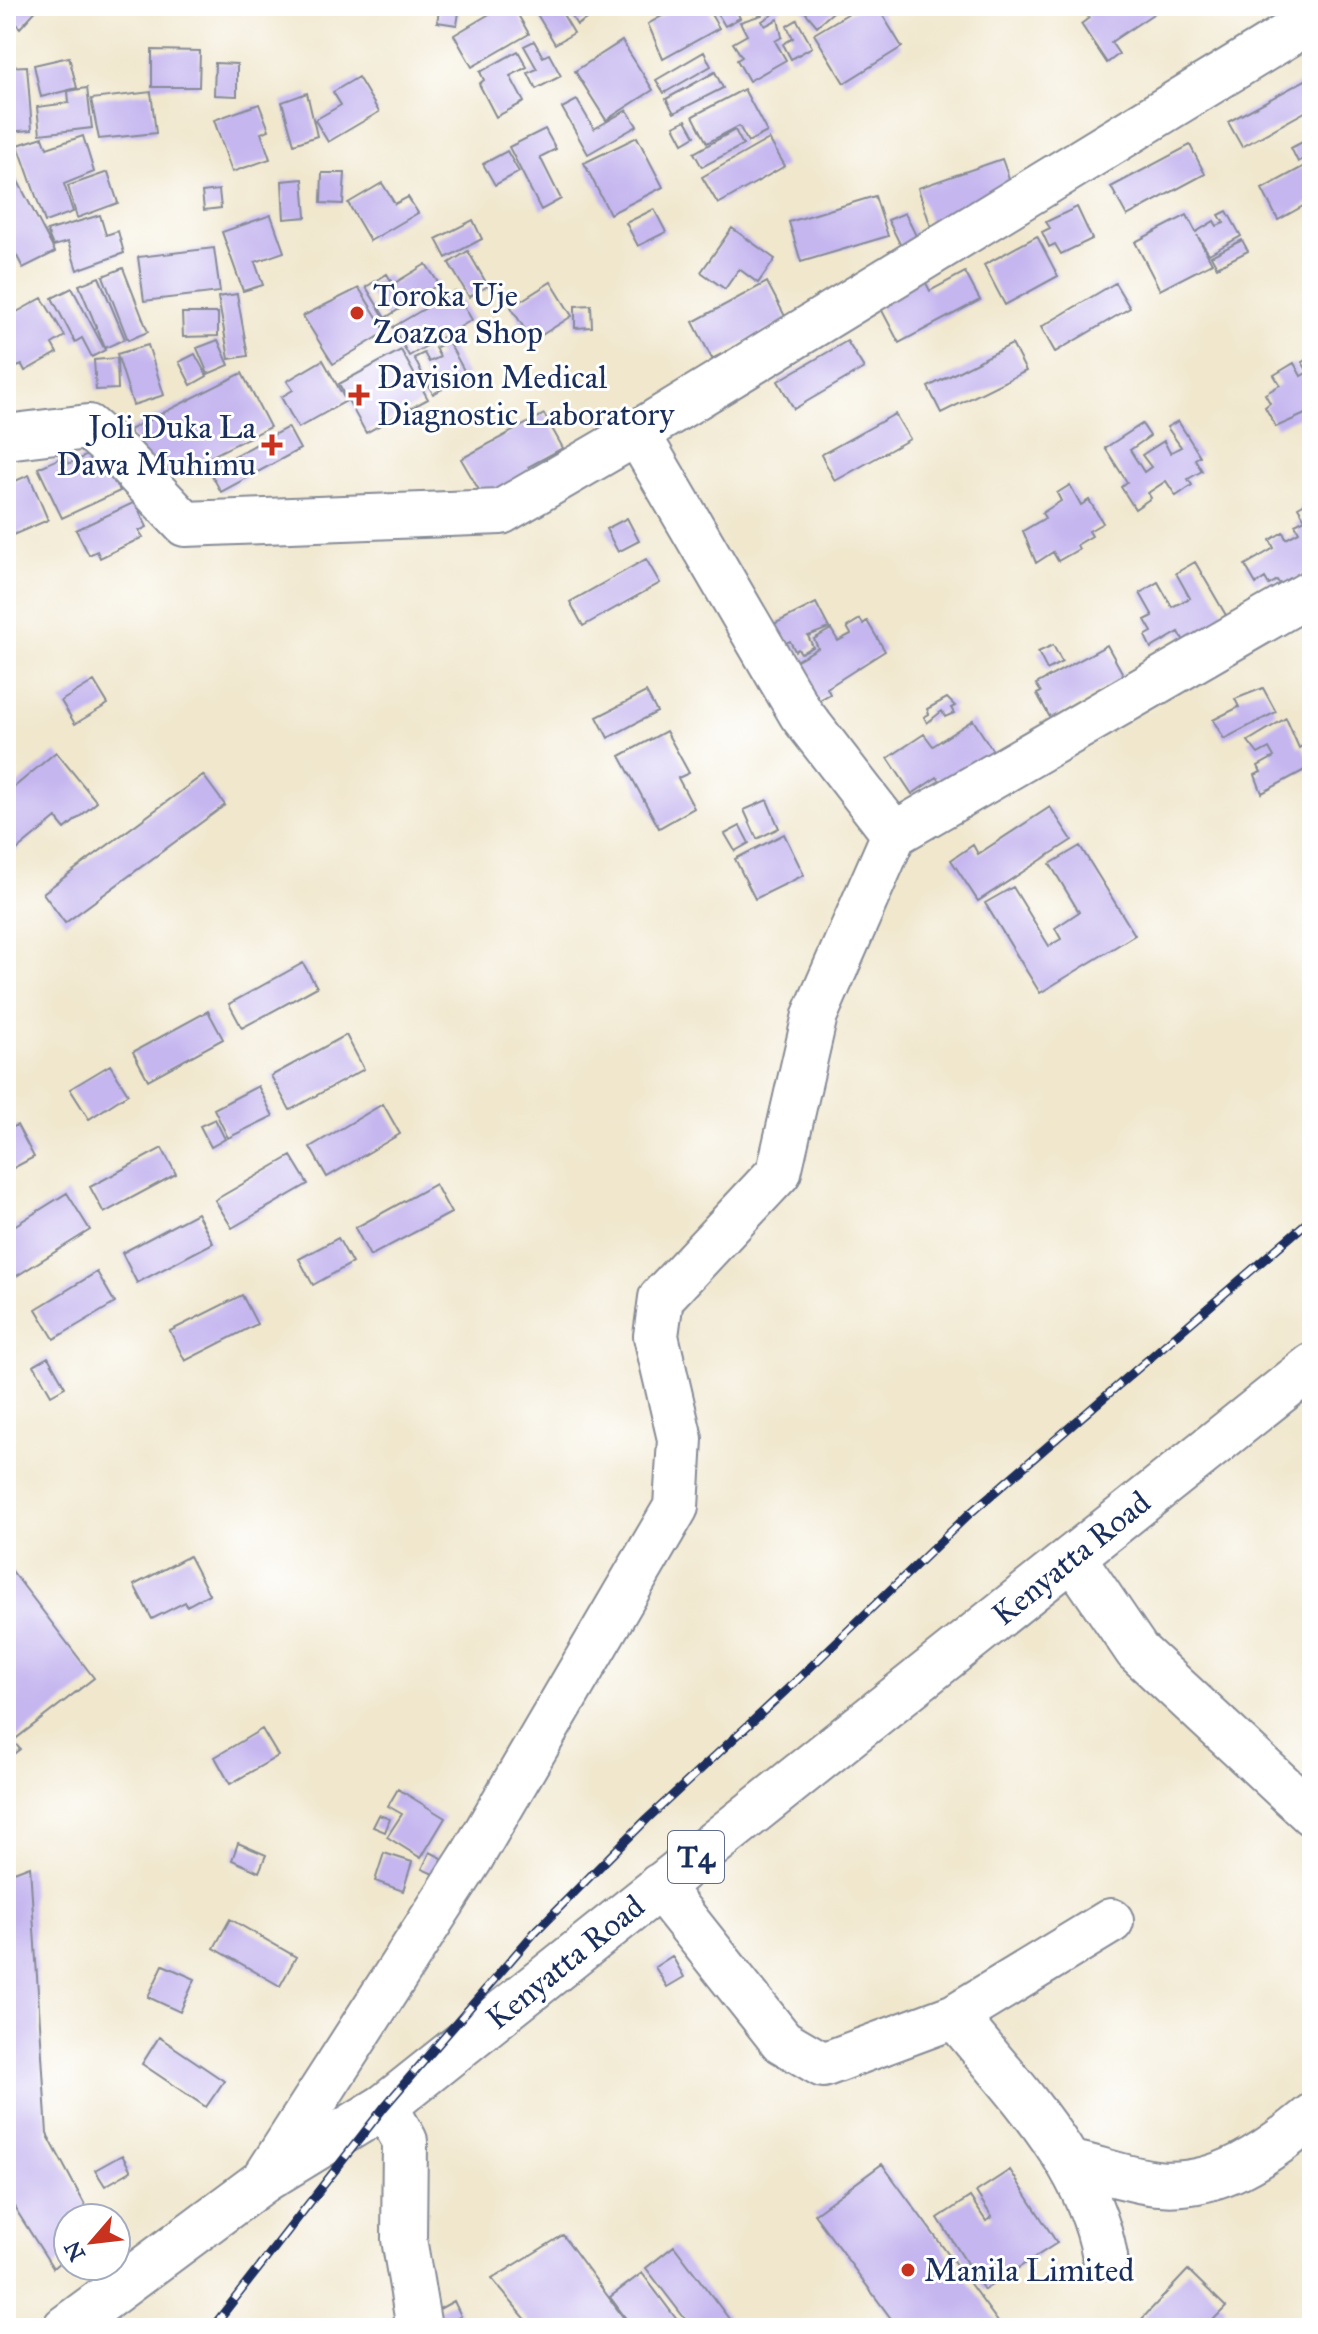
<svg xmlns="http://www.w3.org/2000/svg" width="1318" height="2334" viewBox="0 0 1318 2334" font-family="'IM FELL Great Primer',serif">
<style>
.building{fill:#c5b6ef}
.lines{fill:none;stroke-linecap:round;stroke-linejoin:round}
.minor-casing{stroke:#868b96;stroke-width:48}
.highway-casing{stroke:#868b96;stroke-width:48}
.minor{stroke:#fff;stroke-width:44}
.highway{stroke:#fff;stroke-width:44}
.rail-casing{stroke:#1b2f5e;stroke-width:9}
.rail{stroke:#fff;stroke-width:6;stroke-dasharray:18;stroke-linecap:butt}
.poi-dot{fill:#c8321e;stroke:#fff;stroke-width:3}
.labels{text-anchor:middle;stroke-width:6;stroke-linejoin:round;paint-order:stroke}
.shield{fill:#fff;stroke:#5f6d8e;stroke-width:2}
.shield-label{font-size:30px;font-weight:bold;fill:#1b2f5e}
.poi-label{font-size:32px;fill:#1b2f5e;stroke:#fff;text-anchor:start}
.street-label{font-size:32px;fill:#1b2f5e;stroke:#fff}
</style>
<rect width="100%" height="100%" fill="#fff"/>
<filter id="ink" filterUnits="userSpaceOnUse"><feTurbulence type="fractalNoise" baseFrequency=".0125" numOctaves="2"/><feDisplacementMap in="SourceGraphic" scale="16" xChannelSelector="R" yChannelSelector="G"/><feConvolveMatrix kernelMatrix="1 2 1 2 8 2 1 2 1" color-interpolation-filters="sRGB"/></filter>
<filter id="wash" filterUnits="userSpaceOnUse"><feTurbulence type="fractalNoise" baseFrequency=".006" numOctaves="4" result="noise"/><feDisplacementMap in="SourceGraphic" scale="32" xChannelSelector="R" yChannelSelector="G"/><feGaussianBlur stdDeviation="1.8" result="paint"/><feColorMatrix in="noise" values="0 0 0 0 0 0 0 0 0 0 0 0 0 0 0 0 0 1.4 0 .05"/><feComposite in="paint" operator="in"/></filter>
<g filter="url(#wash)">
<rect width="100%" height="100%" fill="#f0e7cd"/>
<g id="blocks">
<path class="building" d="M6,6H40L20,28L6,14Z
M440,6H460L457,25L437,22Z
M503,6H513L529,34L472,67L454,35Z
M532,6H558L574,33L555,44Z
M565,6H606L577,25Z
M680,6H706L719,28L663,59L648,24Z
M713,6H734L740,18L725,26Z
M769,6H778L780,10L762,21L765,26L778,19L782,37L775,41L786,60L749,81L737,60L742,57L733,43L747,35L740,22L762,15L760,11Z
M800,6H840L817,26Z
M861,6H877L902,47L844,83L814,34Z
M1094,6H1165L1111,42L1119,54L1107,63L1081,24L1089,18L1085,12Z
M797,20L812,47L791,59L783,44L793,38L787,26Z
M534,41L543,57L549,54L561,76L536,89L528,73L537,69L524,46Z
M622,41L653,90L606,120L575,71Z
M152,50L200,51L199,87H152Z
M518,51L527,67L510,76L524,102L496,117L479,84L484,80L480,72Z
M704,52L711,66L664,93L656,80Z
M69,57L77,88L41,97L34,65Z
M215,63L237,64V96L214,95Z
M27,66L32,130L6,132V67Z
M715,72L723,88L674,113L666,99Z
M358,77L379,112L328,142L315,120L341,105L333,92Z
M1307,79L1312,88V108L1242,147L1228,122Z
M87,88L92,128L40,134L37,107L69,103L68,91Z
M744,89L767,132L748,142L739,126L707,143L693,116Z
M151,92L156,133L99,139L91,99Z
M307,93L317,136L294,144L282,102Z
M577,100L594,129L627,110L637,126L588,154L562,108Z
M259,104L269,130L261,133L270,159L232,172L214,120Z
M686,120L695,136L683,143L674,126Z
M545,129L556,149L540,157L561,199L541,210L509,147Z
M735,130L743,145L702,167L694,153Z
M83,136L94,172L64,184L73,212L45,222L18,145L43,137L47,148Z
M637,137L663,187L610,214L584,163Z
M1312,137V154L1298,162L1291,148Z
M769,139L785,166L718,204L702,177Z
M1190,145L1205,174L1127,216L1111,187Z
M507,151L519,172L495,185L483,164Z
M1002,159L1016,198L931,227L918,188Z
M1312,162V201L1278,220L1262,189Z
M11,168L55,252L23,268L6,235V170Z
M108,172L118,203L77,218L68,186Z
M322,173H345L343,204L321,203Z
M303,179L306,217L284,219L282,181Z
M382,183L395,204L408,197L418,213L370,241L348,203Z
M219,190L221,208L204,210L202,192Z
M875,196L888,236L801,262L789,222Z
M1077,207L1092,239L1061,254L1055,244L1049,247L1042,232L1050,228L1046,222Z
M654,209L666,232L638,246L626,223Z
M1227,211L1241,236L1209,254L1197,235L1212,263L1160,290L1135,242L1187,215L1196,232L1214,221L1217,226L1224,223L1219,215Z
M905,213L918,240L902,248L888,220Z
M100,215L106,235L118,231L124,253L77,270L68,242L53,246L47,231Z
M271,215L284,252L255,262L263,285L243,291L222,232Z
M473,220L482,239L446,258L436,239Z
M732,228L775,259L758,283L739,269L725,289L701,272Z
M1037,236L1058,276L1005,305L984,265Z
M1242,240L1248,251L1217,267L1211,256Z
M214,248L220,292L144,301L138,257Z
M468,251L488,286L469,297L449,263Z
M426,264L439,284L385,318L366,287L387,274L393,284Z
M123,268L148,332L128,340L103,276Z
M965,272L980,300L899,343L877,301L923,277L930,291Z
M99,277L125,339L105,348L79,285Z
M551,282L572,316L532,341L511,307Z
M767,282L787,320L712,359L693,322Z
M1115,283L1130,308L1055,352L1041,327Z
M72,288L105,350L92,357L82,338L75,342L52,298Z
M359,288L386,332L333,364L303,316Z
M455,291L472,320L409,356L393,327Z
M237,294L248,356L229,359L218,297Z
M42,298L65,336L52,344L57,353L25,371L22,365L17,367L6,348V318Z
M591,305L592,327L575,328V306Z
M182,313H218V336L183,337Z
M218,340L229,365L208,374L197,348Z
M448,341L467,376L433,394L414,358L424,353L429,362L440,357L435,348Z
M847,341L864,368L794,409L778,381Z
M1012,344L1026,371L941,413L928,387Z
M148,345L164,395L133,405L117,354Z
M401,350L428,399L366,433L339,384Z
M195,354L207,376L191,385L179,362Z
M1312,356V411L1276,427L1265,407L1270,403L1265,394L1280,385L1274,375L1294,363L1301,376L1308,372L1302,362Z
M117,358L118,389L96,390L94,360Z
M323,360L346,401L298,428L281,397L293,390L287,381Z
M242,373L270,427L156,484L129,430Z
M544,414L563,448L528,467L534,478L487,504L461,459Z
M895,414L910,439L835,481L821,455Z
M1178,421L1200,456L1195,459L1202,471L1188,479L1192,485L1176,496L1166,481L1148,493L1151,498L1135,509L1121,487L1127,482L1105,448L1142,424L1150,436L1130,450L1144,472L1151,467L1142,455L1164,441L1170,453L1181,447L1167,427Z
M288,427L300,449L221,492L209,470Z
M101,449L120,491L62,518L38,468L65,456L68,464Z
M29,475L48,520L6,538V485Z
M1070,485L1081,505L1089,500L1103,523L1089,531L1092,536L1077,545L1079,549L1058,561L1053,552L1036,563L1023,531L1045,518L1042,513L1061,501L1057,493Z
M1312,499V569L1282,587L1277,580L1269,585L1265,578L1256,584L1245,565L1274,548L1270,540L1283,532L1286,539L1299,532L1295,524L1305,519L1298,507Z
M135,502L147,527L139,531L143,537L100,558L97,551L89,555L76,530Z
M627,518L639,541L618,552L606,529Z
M646,559L660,583L583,626L570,602Z
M1195,562L1227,617L1186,645L1179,632L1151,648L1145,636L1152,632L1145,620L1153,616L1140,593L1158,582L1172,607L1190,598L1176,573Z
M816,603L829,628L808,636L813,647L801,653L798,649L795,651L790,641L784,644L774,624Z
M860,619L863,624L867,621L885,651L827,688L830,694L814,703L790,664L818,648L814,639L831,629L838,641L851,634L847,627Z
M1053,645L1062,662L1047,670L1038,652Z
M1107,645L1124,676L1051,719L1037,694L1041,692L1036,684Z
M94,681L108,704L75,724L61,701Z
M1263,688L1276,712L1224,739L1213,720L1239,707L1235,699Z
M646,692L657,712L608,738L597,717Z
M947,698L955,706L951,708L954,713L945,717L942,711L927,723L924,717L929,714L927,709Z
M1286,718L1299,748L1302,746L1312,766L1262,793L1255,775L1261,772L1258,766L1274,757L1269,748L1258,754L1248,741Z
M973,720L995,754L945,788L937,777L912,794L888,758L924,734L933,746Z
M666,731L689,773L678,778L694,808L659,828L620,756Z
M56,752L97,802L65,829L56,818L6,859V794Z
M203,775L225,805L65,923L43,893Z
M767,800L779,828L757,839L744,810Z
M1050,807L1072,840L978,901L951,860L973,845L978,854Z
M740,826L749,843L735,851L725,834Z
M784,834L804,875L755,899L735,859Z
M1080,846L1135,935L1040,993L985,903L1013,887L1049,946L1061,939L1055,928L1079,912L1050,864Z
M303,963L317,987L242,1028L229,1004Z
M208,1011L223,1039L148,1080L133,1052Z
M346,1035L364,1069L290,1110L271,1076Z
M110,1065L128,1094L89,1119L70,1089Z
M258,1086L273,1116L228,1138L214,1109Z
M383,1104L400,1134L327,1177L310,1147Z
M215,1119L225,1139L211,1147L200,1126Z
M17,1125L34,1157L6,1172V1131Z
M162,1148L176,1174L104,1213L90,1187Z
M291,1156L308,1184L232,1228L215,1200Z
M435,1184L451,1213L370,1256L355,1228Z
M67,1193L90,1230L7,1282L6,1231Z
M197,1213L213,1243L137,1283L122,1253Z
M338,1238L352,1263L313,1285L299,1259Z
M97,1272L115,1303L54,1339L36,1309Z
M242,1295L257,1324L185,1361L170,1331Z
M48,1357L65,1387L51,1395L34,1365Z
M189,1556L209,1594L187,1606L185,1602L152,1619L134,1585Z
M6,1563L94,1678L13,1741L20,1749L6,1760Z
M262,1729L278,1756L230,1784L215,1757Z
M398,1789L445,1818L421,1858L387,1837L402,1814L388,1806Z
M379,1815L390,1819L385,1832L373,1827Z
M238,1843L266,1855L259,1872L232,1860Z
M430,1852L448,1861L440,1877L422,1869Z
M384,1853L412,1862L403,1891L375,1881Z
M30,1866L47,2134L92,2218H68V2255L53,2268L6,2194V1875Z
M230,1919L296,1957L280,1986L214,1948Z
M672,1956L684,1977L667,1987L655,1967Z
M163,1965L195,1979L180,2012L148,1997Z
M159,2037L224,2081L206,2107L142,2064Z
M122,2155L131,2171L105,2186L95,2170Z
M882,2164L1001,2326L998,2328H898L814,2214Z
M1010,2170L1057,2243L984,2290L938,2218L970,2197L986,2221L992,2217L976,2192Z
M563,2235L631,2328H533L492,2279Z
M674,2246L736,2328H692L646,2268Z
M1188,2270L1226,2307L1205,2328H1145L1139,2322Z
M642,2273L683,2328H633L610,2297Z
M454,2301L461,2316L454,2320L459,2328H429L423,2318Z"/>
</g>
</g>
<g filter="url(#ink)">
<use href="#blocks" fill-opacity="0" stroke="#868b96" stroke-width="2"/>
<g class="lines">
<g class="minor-casing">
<path id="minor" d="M637,433L801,714L894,834
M6,437L88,427L120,455L185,524L501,512L637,433L1312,20
M1073,1557L1137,1651L1312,1814
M659,1886L782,2041L823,2065L955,2016C1014,2090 1088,2161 1105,2257
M955,2016L1111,1921
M385,2106L405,2141L404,2239L419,2328
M1072,2163C1100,2169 1129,2180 1157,2183C1218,2189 1268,2153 1312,2116
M264,2180L471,1858L676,1507L680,1439L656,1336L661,1298L779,1172L815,1015L894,834L1312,592"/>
</g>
<g class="highway-casing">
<path id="highway" d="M65,2328L264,2180L385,2106L1312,1366"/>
</g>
<use href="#minor" class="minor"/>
<use href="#highway" class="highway"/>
<g class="rail-casing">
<path id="rail" d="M212,2328L385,2106L535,1932L647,1819L796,1681L968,1515L1312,1218"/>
</g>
<use href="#rail" class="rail"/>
</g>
</g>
<g class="poi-dot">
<circle cx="357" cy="313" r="8"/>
<path d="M355 383h8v8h8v8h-8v8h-8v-8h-8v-8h8z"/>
<path d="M268 433h8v8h8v8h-8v8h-8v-8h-8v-8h8z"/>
<circle cx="908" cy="2270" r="8"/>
</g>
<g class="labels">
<rect class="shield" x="668" y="1831" width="56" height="52" rx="6"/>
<g class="shield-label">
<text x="696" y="1867">T4</text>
</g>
<g class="poi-label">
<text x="373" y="306">Toroka Uje<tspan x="373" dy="37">Zoazoa Shop</tspan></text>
<text x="377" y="388">Davision Medical<tspan x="377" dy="37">Diagnostic Laboratory</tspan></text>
<text x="256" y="438" text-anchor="end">Joli Duka La<tspan x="256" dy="37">Dawa Muhimu</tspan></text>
<text x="924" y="2281">Manila Limited</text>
</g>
<g class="street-label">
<text transform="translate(1071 1558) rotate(-39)" y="11">Kenyatta Road</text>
<text transform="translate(565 1962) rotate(-39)" y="11">Kenyatta Road</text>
</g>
</g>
<rect width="1318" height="2334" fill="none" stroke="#fff" stroke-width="32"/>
<g transform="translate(92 2242) rotate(242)"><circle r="38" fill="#ffffff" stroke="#a4acbf" stroke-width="2"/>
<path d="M0-6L14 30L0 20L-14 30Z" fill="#c8321e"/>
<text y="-12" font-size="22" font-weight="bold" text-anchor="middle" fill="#1b2f5e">N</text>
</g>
</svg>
